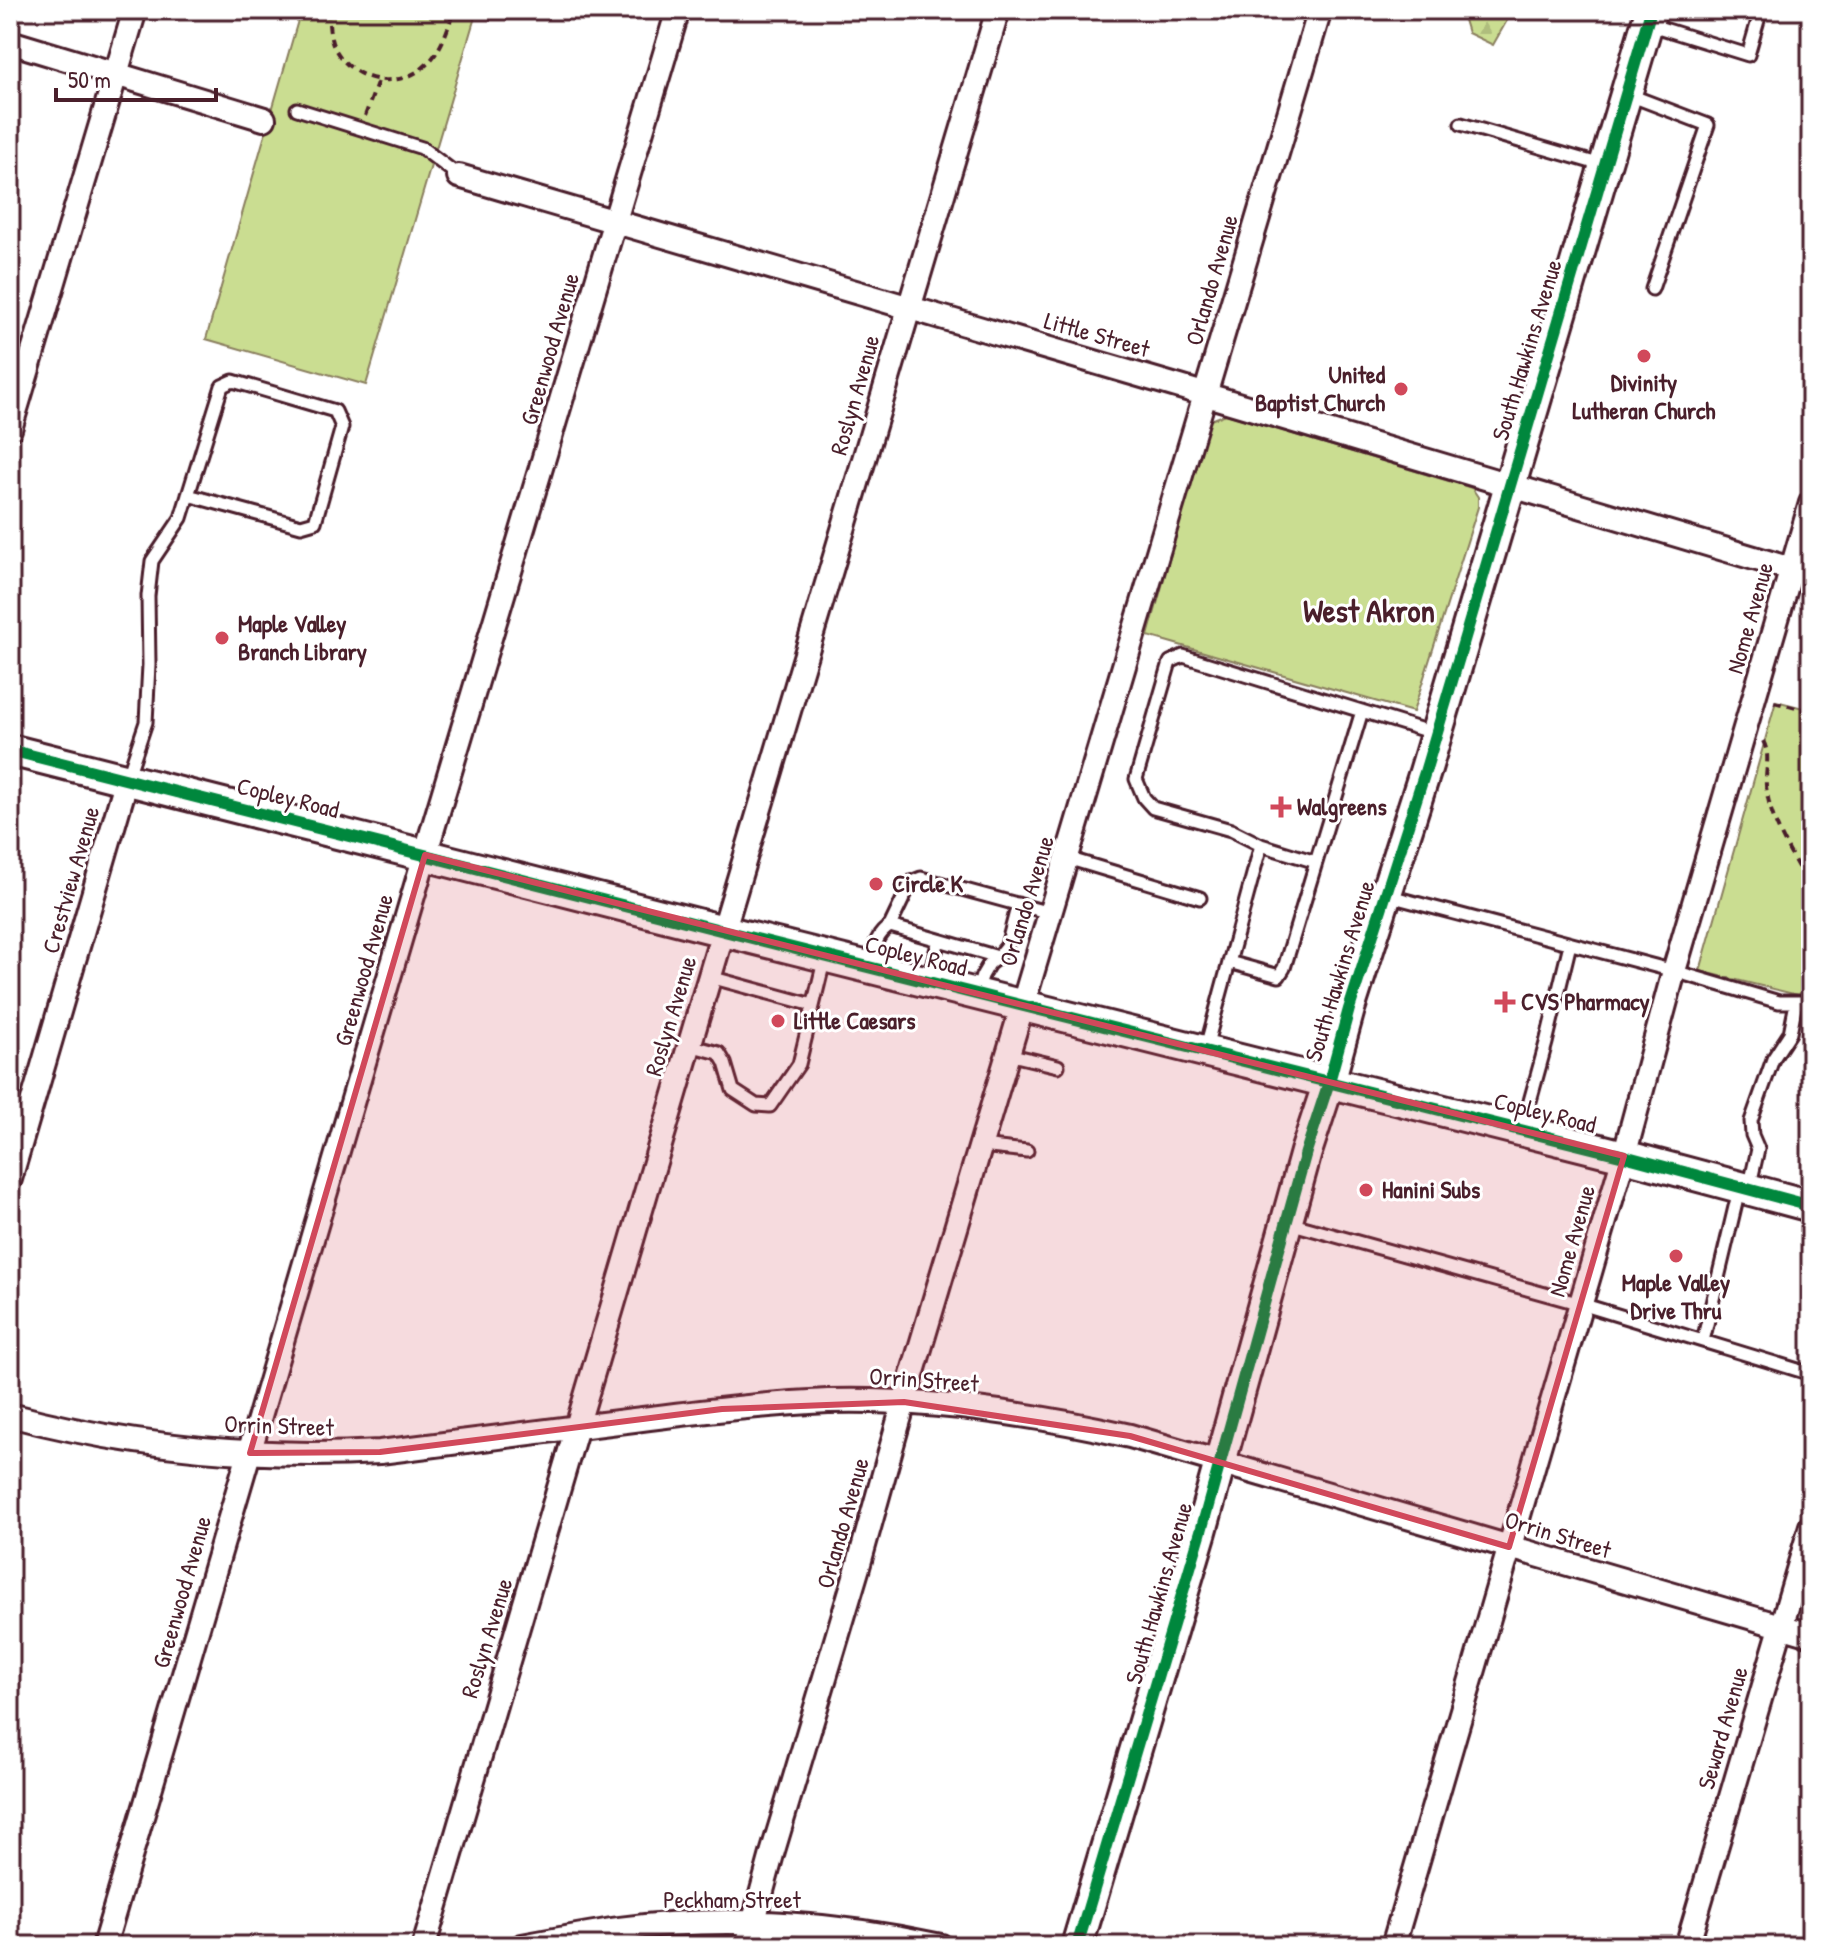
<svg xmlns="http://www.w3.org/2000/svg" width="1821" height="1956" viewBox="0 0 1821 1956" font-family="'Patrick Hand',sans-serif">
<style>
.forest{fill:url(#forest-firs);stroke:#8a7e5e;stroke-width:2}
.park{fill:#cadd91;stroke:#8a7e5e;stroke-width:2}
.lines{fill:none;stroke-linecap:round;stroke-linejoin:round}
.lane-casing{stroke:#4a1f2b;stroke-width:17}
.street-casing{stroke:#4a1f2b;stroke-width:28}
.secondary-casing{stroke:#4a1f2b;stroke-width:36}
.path{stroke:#4a1f2b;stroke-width:4;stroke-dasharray:8 6;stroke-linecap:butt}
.lane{stroke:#fff;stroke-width:11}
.street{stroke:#fff;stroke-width:22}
.secondary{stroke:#fff;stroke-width:30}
.cycleway-casing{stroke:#fff;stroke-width:17}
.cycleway{stroke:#00873e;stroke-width:12}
.marked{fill:#d1495b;fill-opacity:0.2;stroke:#d1495b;stroke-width:6;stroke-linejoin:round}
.poi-dot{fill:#d1495b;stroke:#fff;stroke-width:3}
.labels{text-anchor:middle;stroke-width:6;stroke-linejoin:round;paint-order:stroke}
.street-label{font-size:24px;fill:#4a1f2b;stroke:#fff}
.poi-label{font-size:24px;font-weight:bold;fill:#4a1f2b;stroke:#fff;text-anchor:start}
.district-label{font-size:32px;font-weight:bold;fill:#4a1f2b;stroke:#fff}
</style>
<defs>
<pattern id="forest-firs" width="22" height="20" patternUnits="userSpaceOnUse" patternTransform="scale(2)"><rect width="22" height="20" fill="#cadd91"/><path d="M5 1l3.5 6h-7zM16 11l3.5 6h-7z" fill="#afbd7d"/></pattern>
</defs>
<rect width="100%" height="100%" fill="#fff"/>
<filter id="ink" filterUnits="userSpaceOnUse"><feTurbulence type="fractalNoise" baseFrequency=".0125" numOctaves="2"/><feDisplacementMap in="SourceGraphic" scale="16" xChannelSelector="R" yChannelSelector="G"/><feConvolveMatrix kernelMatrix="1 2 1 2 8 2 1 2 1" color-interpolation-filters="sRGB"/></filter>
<g filter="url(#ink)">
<path class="forest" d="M1461,10H1513L1493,45L1468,33Z"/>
<path class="park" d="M301,10H477L366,385L206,339Z
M1226,414L1472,488L1478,497V507L1413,712L1148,636L1208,421Z
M1776,701L1811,710V996L1806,997L1700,971Z"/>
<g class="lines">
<g class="lane-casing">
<path id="lane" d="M1648,24L1748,55L1761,10
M1627,94L1708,125L1652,289
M297,109L422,148L459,176
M1461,124L1605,166
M127,779L146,722L149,665L148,596L152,561L181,518L222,386L233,381L335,411L342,427L315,522L301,526L188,495
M1261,845L1316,862
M1067,858L1200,898
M1386,895L1674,971L1779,1002H1811
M890,926L998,957
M1229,962L1279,976L1284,968L1362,711
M870,965C874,949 875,935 890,926L911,882L921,878L1050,913
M710,977L813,1005
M928,981L939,940
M977,992L982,976L989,964L998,957L1007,946L1018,904
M689,1045L719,1053L725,1063L733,1090L756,1105L770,1106L799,1064L825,957
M1205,1051L1261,845L1231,830L1153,808L1144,798L1136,779L1170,662L1183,656L1433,733
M1008,1054L1058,1066
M1522,1130L1546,1043L1570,944
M981,1146L1027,1151
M1749,1189L1758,1149L1752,1135L1751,1121L1773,1059L1790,1033L1796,1003
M1289,1223L1581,1304L1811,1374
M1703,1341L1739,1190"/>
</g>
<g class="street-casing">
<path id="street" d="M10,42L264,119
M459,176L1180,387L1811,575
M10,429L135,10
M10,1179L127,779
M10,1415C131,1447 255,1459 380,1452C464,1442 549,1431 634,1420C698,1412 763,1404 828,1401C928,1398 1032,1414 1130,1436L1811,1635
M104,1946L425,855L678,10
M424,1946L701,1006L998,10
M522,1946C554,1940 586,1934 619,1929C725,1915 837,1923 941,1946
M747,1946L772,1854L858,1567L904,1402L1320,10
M1393,1946L1624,1156L1674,971L1811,503
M1687,1946L1811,1526"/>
</g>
<g class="secondary-casing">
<path id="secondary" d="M10,750L724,931L1624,1156L1811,1206
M1077,1946L1201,1531L1306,1152L1329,1082L1349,1009L1425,772L1651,10"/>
</g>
<path class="path" d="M328,10C329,21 329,38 334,47C353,84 402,92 430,61C443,46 448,28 454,10
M365,116L378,81
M1774,702L1811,712
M1763,741C1771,755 1765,770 1766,786C1770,821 1789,851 1806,881L1811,887"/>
<use href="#lane" class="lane"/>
<use href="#street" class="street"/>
<use href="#secondary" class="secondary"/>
<g class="cycleway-casing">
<path id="cycleway" d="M10,750L724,931L1624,1156L1811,1206
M1077,1946L1201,1531L1306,1152L1329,1082L1349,1009L1425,772L1651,10"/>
</g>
<use href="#cycleway" class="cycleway"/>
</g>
</g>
<path class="marked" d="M425,855L1624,1156L1509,1547L1130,1436L904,1402L722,1409L380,1452L250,1453Z"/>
<g class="poi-dot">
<circle cx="1644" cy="356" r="8"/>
<circle cx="1401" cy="389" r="8"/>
<circle cx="222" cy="638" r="8"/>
<path d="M1277 795h8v8h8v8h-8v8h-8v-8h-8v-8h8z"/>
<circle cx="876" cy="884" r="8"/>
<path d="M1501 990h8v8h8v8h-8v8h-8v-8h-8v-8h8z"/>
<circle cx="778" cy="1021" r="8"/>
<circle cx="1366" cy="1190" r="8"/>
<circle cx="1676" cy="1256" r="8"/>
</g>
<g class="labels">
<g class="street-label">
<text transform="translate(1212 280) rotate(-74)" y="8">Orlando Avenue</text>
<text transform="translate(1097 335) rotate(16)" y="8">Little Street</text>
<text transform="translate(550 349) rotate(-74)" y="8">Greenwood Avenue</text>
<text transform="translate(1527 350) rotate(-73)" y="8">South Hawkins Avenue</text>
<text transform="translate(855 395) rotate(-74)" y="8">Roslyn Avenue</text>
<text transform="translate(1750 618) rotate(-74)" y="8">Nome Avenue</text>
<text transform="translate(288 798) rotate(14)" y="8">Copley Road</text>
<text transform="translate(71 880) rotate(-74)" y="8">Crestview Avenue</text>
<text transform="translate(1027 901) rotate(-73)" y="8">Orlando Avenue</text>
<text transform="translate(916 956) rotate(14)" y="8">Copley Road</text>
<text transform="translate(364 970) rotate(-74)" y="8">Greenwood Avenue</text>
<text transform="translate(1340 971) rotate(-73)" y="8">South Hawkins Avenue</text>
<text transform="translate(671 1016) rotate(-73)" y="8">Roslyn Avenue</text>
<text transform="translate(1545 1113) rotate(14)" y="8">Copley Road</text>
<text transform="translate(1572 1241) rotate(-74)" y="8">Nome Avenue</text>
<text transform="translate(924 1380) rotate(4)" y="8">Orrin Street</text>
<text transform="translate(279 1426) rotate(2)" y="8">Orrin Street</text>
<text transform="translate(843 1523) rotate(-74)" y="8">Orlando Avenue</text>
<text transform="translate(1558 1535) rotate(17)" y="8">Orrin Street</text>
<text transform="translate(182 1592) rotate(-74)" y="8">Greenwood Avenue</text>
<text transform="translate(1159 1593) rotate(-74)" y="8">South Hawkins Avenue</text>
<text transform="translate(487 1638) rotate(-73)" y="8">Roslyn Avenue</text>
<text transform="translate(1723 1728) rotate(-74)" y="8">Seward Avenue</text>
<text x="732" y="1908">Peckham Street</text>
</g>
<g class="poi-label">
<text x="1385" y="383" text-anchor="end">United<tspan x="1385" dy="28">Baptist Church</tspan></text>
<text x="1644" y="391" text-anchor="middle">Divinity<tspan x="1644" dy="28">Lutheran Church</tspan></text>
<text x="238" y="632">Maple Valley<tspan x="238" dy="28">Branch Library</tspan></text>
<text x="1297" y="815">Walgreens</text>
<text x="892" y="892">Circle K</text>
<text x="1521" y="1010">CVS Pharmacy</text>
<text x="794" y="1029">Little Caesars</text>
<text x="1382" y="1198">Hanini Subs</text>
<text x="1676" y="1291" text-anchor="middle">Maple Valley<tspan x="1676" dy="28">Drive Thru</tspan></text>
</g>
<g class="district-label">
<text x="1369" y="622">West Akron</text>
</g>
</g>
<rect width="1821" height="1956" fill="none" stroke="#fff" stroke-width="40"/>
<rect x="20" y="20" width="1781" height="1916" fill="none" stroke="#4a1f2b" stroke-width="3" filter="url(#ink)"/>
<path d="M56 88v12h160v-12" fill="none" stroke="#4a1f2b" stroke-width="4"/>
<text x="68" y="88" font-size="24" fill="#4a1f2b" stroke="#ffffff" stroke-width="6" paint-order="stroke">50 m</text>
</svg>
